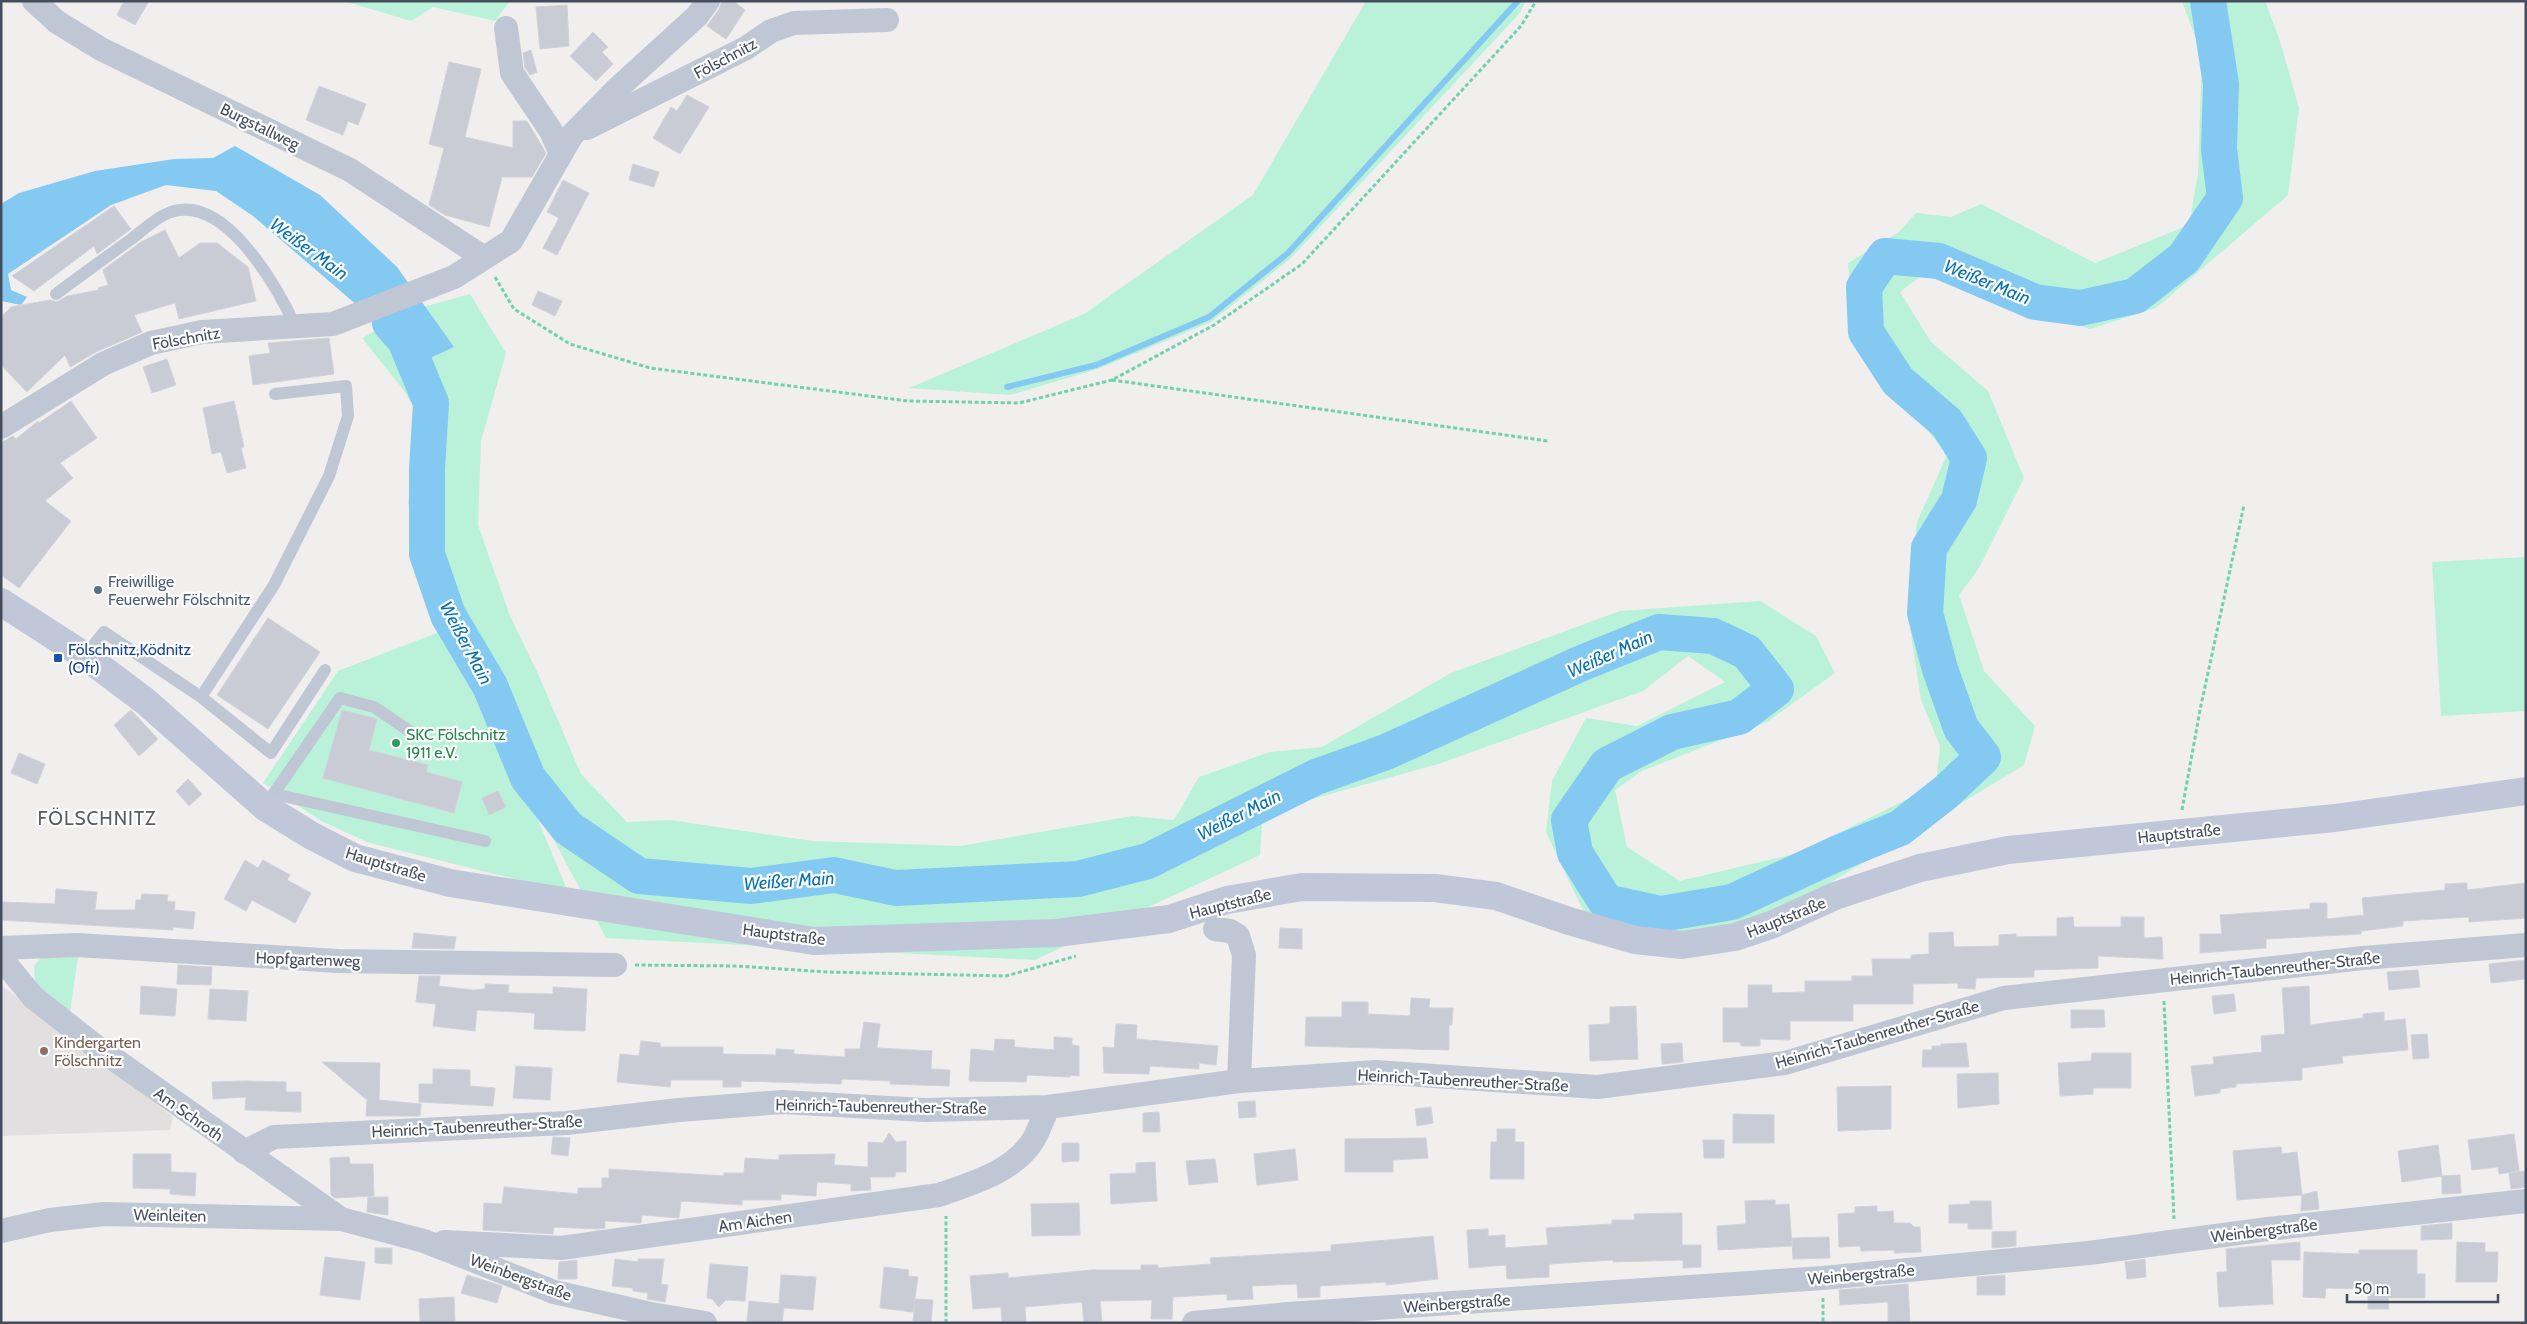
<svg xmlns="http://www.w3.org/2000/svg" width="2527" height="1324" viewBox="0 0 2527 1324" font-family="Cabin,sans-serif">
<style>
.education{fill:#e2dfe0}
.green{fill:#b9f2d8}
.water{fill:#83c9f2}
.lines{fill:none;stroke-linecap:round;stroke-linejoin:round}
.stream{stroke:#83c9f2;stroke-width:6}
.river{stroke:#83c9f2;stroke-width:36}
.building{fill:#c9ccd4;stroke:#d1d2da}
.path{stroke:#6ed2b1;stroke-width:3;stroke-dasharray:4 2.5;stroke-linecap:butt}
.lane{stroke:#c0c7d4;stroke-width:12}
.street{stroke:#c0c7d4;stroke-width:24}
.secondary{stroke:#bfc7d8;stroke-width:28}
.service-dot{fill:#5c6f8a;stroke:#fff;stroke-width:2}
.transit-dot{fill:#1a4fb4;stroke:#fff;stroke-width:2}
.leisure-dot{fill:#2e9e5b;stroke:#fff;stroke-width:2}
.education-dot{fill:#8d6e63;stroke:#fff;stroke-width:2}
.labels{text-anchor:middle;stroke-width:4.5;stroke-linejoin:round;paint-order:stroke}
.street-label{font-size:16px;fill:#454d5d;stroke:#fff}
.service-label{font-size:16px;fill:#4e5e75;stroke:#fff;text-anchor:start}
.transit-label{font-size:16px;fill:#164399;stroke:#fff;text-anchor:start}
.leisure-label{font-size:16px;fill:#27864d;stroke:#fff;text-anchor:start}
.education-label{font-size:16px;fill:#785e54;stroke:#fff;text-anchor:start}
.water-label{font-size:18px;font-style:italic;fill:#0371b2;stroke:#fff}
.quarter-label{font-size:19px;letter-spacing:1px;fill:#5a5d63;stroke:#fff}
</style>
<rect width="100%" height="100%" fill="#f1eeee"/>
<path class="education" d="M1,985L173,1117L170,1130L1,1136Z"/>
<path class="green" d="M344,1H510L495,21L433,7L411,21Z
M1366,1H1526L1519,14L1291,258L1211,322L1098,369L1010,395L909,388L1084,314L1253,195Z
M2182,1H2265L2280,41L2299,108L2288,195L2156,308L2090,329L1995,298L1927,271L1900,292L1931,342L1988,391L2024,478L1979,568L1959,595L1984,671L2035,726L2024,765L1782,912L1675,937L1595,936L1546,832L1552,781L1586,718L1637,726L1725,682L1688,656L1643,691L1438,764L1309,800L1262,824L1260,855L1035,960L606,938L556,844L444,612L408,503L418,413L402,388L362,338L416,309L470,294L506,353L481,441L478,525L510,616L539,676L581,774L627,822L670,820L812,841L960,846L1132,816L1174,820L1199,777L1270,752L1322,747L1451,673L1620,611L1760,601L1816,636L1835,673L1767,722L1642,771L1615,790L1627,847L1680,881L1798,853L1936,785L1940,746L1921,700L1908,615L1917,522L1947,455L1856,340L1848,263L1899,232L1916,213L1951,217L1981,204L2095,263L2189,225L2198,174L2202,55Z
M2526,557V711L2441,716L2432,562Z
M447,629L541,827L568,892L370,843L323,822L263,783L338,671Z
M43,955L78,957L70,1011L35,984L34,966Z"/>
<path class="water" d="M235,146L320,195L397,267L454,347L411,367L386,330L253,216L216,191L166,185L111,205L8,274L11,290L27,297L21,305L1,301V204L19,193L95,171L174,159L213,158Z"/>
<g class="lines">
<path class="stream" d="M1007,387L1096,365L1209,317L1288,253L1518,1"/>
<path class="river" d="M390,323L405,340L431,403L427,469V554L448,615L490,686L528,778L568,828L639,876L751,886L834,875L896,888L1078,879L1148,861L1316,777L1386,752L1582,663L1659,632L1713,636L1747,652L1776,689L1739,717L1672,732L1607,765L1569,820L1575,853L1606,902L1661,914L1732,902L1836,854L1900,828L1946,792L1983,757L1961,728L1940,669L1925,613L1929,548L1959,500L1969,458L1947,423L1898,381L1866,332L1864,287L1885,256L1939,261L2035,302L2080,308L2135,296L2184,258L2225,198L2219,149L2221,84L2208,1"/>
</g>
<path class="building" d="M124,1H149L135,25L117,15Z
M722,1H733L745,10L726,39L707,26L719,9Z
M567,5L569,46L540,49L536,7Z
M593,32L608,47L602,52L613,64L596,81L570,56Z
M531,50L537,72L530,75L525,68L523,53Z
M449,62L481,69L465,137L513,148V121H527L546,153L532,177H502L489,227L445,215L429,205L444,148L429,144Z
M319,86L366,104L358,125L348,121L343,135L306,120Z
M687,95L709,107L680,154L653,138L671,107L677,111Z
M633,164L659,172L654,187L629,180Z
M563,180L589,193L557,255L543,248L559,218L547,212Z
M114,206L131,229L97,254L94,246L34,291L12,276Z
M165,230L179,258L200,243H217L248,267L256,301L179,319L175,303L134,315L142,332L98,351L70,367L65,355L27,392L1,365V317L11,307L50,300L57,302L67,296L99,290L98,288L108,285L103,270L141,242Z
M538,291L562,301L555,316L532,305Z
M329,338L334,374L253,385L249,356L270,353L268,343Z
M167,359L176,385L152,393L143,367Z
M71,401L97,438L60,463L73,478L45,501L71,521L19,588L1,575V443L13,436L16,439L38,421L39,423Z
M234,401L244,447L241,448L246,468L227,473L221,452L212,454L203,408Z
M268,618L320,652L268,729L217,695Z
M131,710L158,739L139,756L114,725Z
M342,710L377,719L369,750L428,765L426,772L462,782L454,813L323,778Z
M19,753L45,764L37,784L11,773Z
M188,779L202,794L189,806L176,791Z
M498,791L506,807L489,815L482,798Z
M245,860L258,868L263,860L290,875L287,880L311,893L295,923L252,900L246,911L224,899Z
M2467,883V890L2526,883V918L2469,922V917L2403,921V926L2361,931V934L2266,939V948L2200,953V934H2222L2220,915L2310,909V903H2327V919L2364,915L2362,898L2445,890V884Z
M56,889L97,892L95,910H135L136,900H141L142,894L168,895L167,901L175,902L174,910L195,912L193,929L173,927V930L1,920V902L55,904Z
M2073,917L2074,927H2121V917H2144V938L2162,937L2163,959L2098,956V968L2034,970V977L1976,978L1975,989L1958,988V983L1913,984V1004H1853V1021H1790V1040L1760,1039V1046H1741L1740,1042H1723V1008H1748V985H1772V993L1805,992V981H1852V976H1873L1872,959H1911V955L1929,954V933L1953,932L1954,947L1999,946V935L2016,934V937L2057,936V918Z
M1280,928L1302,929V949L1279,948Z
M414,933L456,937L454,949L412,948Z
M2526,960V979L2491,983L2489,964Z
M178,965L212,967L211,985L177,984Z
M2418,970L2420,987L2389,990L2387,972Z
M419,976H440L439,986L473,990L485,989V984L509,985L508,993L553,994V987L587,989L585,1031L534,1029L535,1013L477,1010L475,1031L433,1026L436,1004L416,1002Z
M141,986L177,989L175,1016L140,1014Z
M2309,986L2310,1025L2363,1018V1014L2384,1012V1021L2405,1019L2408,1050L2342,1056L2343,1063L2302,1068V1080L2236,1084V1087L2220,1089V1093L2195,1096L2191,1066L2214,1064L2213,1057L2262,1052L2261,1036L2285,1034L2282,988Z
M210,989L248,991L246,1021L208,1019Z
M2234,994L2236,1011L2214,1014L2212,996Z
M1411,998L1430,999L1429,1008H1453L1452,1025H1449V1050L1305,1046L1306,1017H1342V1002H1368V1014L1410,1016Z
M1636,1006L1638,1059L1590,1061L1589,1025L1610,1024V1007Z
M2071,1010H2104L2105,1027L2071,1028Z
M864,1022L880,1024L877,1048L932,1051L931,1069L950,1070L949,1086L890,1084L891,1081L842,1079L841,1084L741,1081V1087H723V1080H671L670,1087L617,1082L620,1054L639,1056L641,1041L660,1043V1047H723V1054L776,1055V1049L794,1050V1054L845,1057V1049H860Z
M1116,1024L1137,1025L1136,1039L1218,1046L1216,1065L1199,1063V1069L1150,1066L1149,1074L1104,1073L1103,1047L1114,1048Z
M2427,1034L2429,1058L2413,1059L2411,1035Z
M1054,1037L1072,1038V1045L1079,1046V1076L1070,1075V1077L1027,1075L1026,1082L969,1081L971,1049L994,1051L995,1039L1015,1040L1014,1047L1054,1050Z
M1682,1043L1683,1062L1662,1064L1661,1044Z
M1966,1043L1969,1067H1922L1923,1050H1932V1046H1941V1044Z
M2092,1053H2131V1088H2093V1094L2060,1096L2058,1063L2091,1061Z
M322,1062L380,1063L379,1100L421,1104L420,1116H366L367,1100Z
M516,1066L552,1068L550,1100L513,1098Z
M433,1069L470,1070V1086L495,1088L493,1106L419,1102V1084H433Z
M1998,1073L1999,1104L1958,1108L1957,1074Z
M246,1081L286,1082V1092H301V1112L245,1110L246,1097L213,1099L212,1082Z
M1891,1086V1129L1838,1131L1837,1087Z
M1255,1101L1256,1117L1239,1118L1238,1102Z
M1431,1107L1433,1123L1417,1126L1415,1109Z
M1159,1112L1160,1132H1143V1113Z
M1733,1114L1774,1115V1143H1733Z
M1497,1129H1515V1142H1524V1179H1490L1491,1142H1497Z
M889,1133L896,1142L906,1141V1172H896L895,1177H870L871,1190L851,1191V1184L817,1182L816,1196L781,1194V1200H742V1205L681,1201L679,1218L642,1215L641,1223L605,1221V1228L598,1229L554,1227L553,1234L483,1230L484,1203L502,1204L504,1187L578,1194V1188H602V1178H609V1169L724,1176V1173H744L745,1158L779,1160V1155L835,1154L834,1165L868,1167V1142L883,1143Z
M2514,1134L2519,1171L2499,1174L2498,1167L2472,1170L2468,1140Z
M553,1137L570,1138L568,1156L551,1154Z
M1426,1138L1428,1158L1393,1160V1172H1345V1139Z
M1703,1140H1724V1158H1704Z
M1062,1143H1079V1161L1062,1162Z
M2438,1145L2442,1176L2402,1182L2398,1151Z
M2281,1147L2282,1154L2297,1152L2302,1195L2237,1200L2233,1151Z
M1295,1149L1298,1180L1257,1185L1254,1154Z
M133,1154H171V1172L196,1173L195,1196L170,1194V1189L133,1188Z
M349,1157L350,1164H373L374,1196L335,1198L331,1195L330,1158Z
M1215,1159L1218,1182L1189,1185L1186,1161Z
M1155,1162L1157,1201L1111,1204L1110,1174L1136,1173V1163Z
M2526,1171V1187L2511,1189L2509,1173Z
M2460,1175L2461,1193L2442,1194V1176Z
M2317,1191L2319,1209L2301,1211L2302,1195Z
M368,1197H388V1215L367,1212Z
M1775,1200V1205L1789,1204L1792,1246L1718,1250L1717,1226L1746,1224L1745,1201Z
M1970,1201H1991L1992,1229H1968V1223H1949V1205L1970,1204Z
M1079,1203L1080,1235L1032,1236L1031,1204Z
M1877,1206V1212L1893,1211L1894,1223H1910L1914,1227H1920L1921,1252L1894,1253V1250L1861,1251L1860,1246L1839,1247L1838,1214L1855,1213V1207Z
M1682,1213V1245H1701V1267L1683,1268V1260L1613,1262V1260L1549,1264V1277L1507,1279L1506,1265L1469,1268L1467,1230L1488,1229V1236L1505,1235V1248L1548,1245L1546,1228L1612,1224V1220H1635L1634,1214Z
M2452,1223V1239L2421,1240V1226Z
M2016,1231V1246L1992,1248V1232Z
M1433,1236L1438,1279L1386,1285V1282L1320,1286V1297L1298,1298L1297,1284L1252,1286L1253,1299L1227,1300V1294L1173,1297L1172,1319H1151L1152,1300L1100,1301L1102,1321L1084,1323L1082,1302L1025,1307L1026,1323H1002L1001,1307L973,1309L970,1276L1008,1273V1278L1092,1270H1141V1265H1158V1268L1211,1264L1210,1258L1331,1251V1245Z
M1829,1237L1830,1258L1793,1259L1792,1238Z
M2300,1242V1260H2271L2273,1304L2219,1307L2217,1272H2227L2226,1249Z
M2457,1242L2485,1243V1252H2498L2497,1282H2456Z
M375,1248H392V1264L375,1263Z
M2359,1250H2417V1274H2425V1298H2388L2389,1309H2368V1289L2326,1288L2325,1298L2303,1297L2304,1252L2359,1254Z
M325,1257L365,1262L360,1300L320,1295Z
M615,1259L638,1262V1259H664L661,1284L668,1285L665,1302L647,1299L648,1293L633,1291V1288L612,1286Z
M2145,1259L2146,1277L2127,1279L2125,1262Z
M577,1260V1279H558L559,1262Z
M710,1264L748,1267L745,1301L726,1300L719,1307L712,1299L707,1298Z
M884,1267L909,1270L908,1276L918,1277L913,1312L880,1308Z
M467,1275L502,1286L497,1303L461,1293Z
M781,1275L816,1277L813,1310L784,1308L782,1323L747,1321L749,1301L779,1304Z
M2005,1275V1295H1977V1277Z
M1908,1284L1910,1323H1888V1302L1840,1305L1839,1290Z
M454,1297L455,1323H420L419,1299Z
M915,1299L933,1300L931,1323H913Z"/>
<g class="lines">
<path class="path" d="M495,277L514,309L570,344L650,368L908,401L1019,403L1112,380L1214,325L1302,264L1521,26L1536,1
M1112,380L1548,441
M2182,810L2200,710L2244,505
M635,965L737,966L827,972L1006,976L1076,956
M2164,1001L2174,1219
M1823,1298V1323
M946,1323V1216"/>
<path class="lane" d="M56,294C80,276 105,258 130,240C141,232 152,221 164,215C221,186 276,285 296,327
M85,656L104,632L201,697L274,585L329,476L348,416L346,386L275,394
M201,697L271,753L325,670
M274,794L485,841
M270,799L340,698L374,707L411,732"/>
<path class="street" d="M34,1L57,22L101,49L350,170L483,257
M506,28L512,73L551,131L561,154
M587,128L746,48L771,31L794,23L887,20
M1,427L103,364L151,343L202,332L333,324L454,277L511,241L572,135L618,88L697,16L708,1
M1215,929L1230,931L1238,936L1244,955L1239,1081
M1,948L77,945L338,961L615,965
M1,958L33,997L94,1045L341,1219
M244,1152L274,1137L567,1123L679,1110L782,1102L925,1110L1048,1107L1239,1081L1376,1072L1597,1087L1785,1063L2004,998L2363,958L2526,945
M1,1231L50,1220L104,1214L341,1219L424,1241L554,1292L651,1314L705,1323
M444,1242L561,1248L939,1195C972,1183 1014,1172 1034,1139C1039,1129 1044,1117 1048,1107
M1194,1323L1288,1314L1823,1278L2089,1253L2268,1229L2526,1201"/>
<path class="secondary" d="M1,602L85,656L145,701L265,807L312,836L355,858L450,883L814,941L1056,933L1169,919L1227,900L1302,887L1435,888L1496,896L1569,921L1635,940L1682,945L1735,937L1771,925L1835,896L1920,868L2008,850L2335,818L2526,791"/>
</g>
<circle class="service-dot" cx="98" cy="590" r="5"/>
<rect class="transit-dot" x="53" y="653" width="10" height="10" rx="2.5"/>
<circle class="leisure-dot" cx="396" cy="743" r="5"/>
<circle class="education-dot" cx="44" cy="1051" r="5"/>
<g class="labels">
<g class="street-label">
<text transform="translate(725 58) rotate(-28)" y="6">Fölschnitz</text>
<text transform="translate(260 126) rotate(26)" y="6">Burgstallweg</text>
<text transform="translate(186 338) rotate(-10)" y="6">Fölschnitz</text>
<text transform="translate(2179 833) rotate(-6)" y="6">Hauptstraße</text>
<text transform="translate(386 864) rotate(17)" y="6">Hauptstraße</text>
<text transform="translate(1230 903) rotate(-14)" y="6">Hauptstraße</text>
<text transform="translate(1786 917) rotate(-22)" y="6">Hauptstraße</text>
<text transform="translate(784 934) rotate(7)" y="6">Hauptstraße</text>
<text transform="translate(308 959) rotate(2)" y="6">Hopfgartenweg</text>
<text transform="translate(2275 968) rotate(-6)" y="6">Heinrich-Taubenreuther-Straße</text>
<text transform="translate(1877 1034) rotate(-16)" y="6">Heinrich-Taubenreuther-Straße</text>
<text transform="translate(1463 1080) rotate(3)" y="6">Heinrich-Taubenreuther-Straße</text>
<text transform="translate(881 1106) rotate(1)" y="6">Heinrich-Taubenreuther-Straße</text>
<text transform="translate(189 1114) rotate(35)" y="6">Am Schroth</text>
<text transform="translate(477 1126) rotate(-3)" y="6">Heinrich-Taubenreuther-Straße</text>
<text transform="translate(170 1215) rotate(1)" y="6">Weinleiten</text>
<text transform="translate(755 1221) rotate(-8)" y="6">Am Aichen</text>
<text transform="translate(2264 1230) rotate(-7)" y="6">Weinbergstraße</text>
<text transform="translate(1861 1274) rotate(-5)" y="6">Weinbergstraße</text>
<text transform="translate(521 1277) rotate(20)" y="6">Weinbergstraße</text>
<text transform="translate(1457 1303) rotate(-4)" y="6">Weinbergstraße</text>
</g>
<g class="service-label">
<text x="108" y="587">Freiwillige<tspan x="108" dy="18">Feuerwehr Fölschnitz</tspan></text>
</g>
<g class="transit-label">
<text x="68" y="655">Fölschnitz,Ködnitz<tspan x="68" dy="18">(Ofr)</tspan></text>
</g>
<g class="leisure-label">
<text x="406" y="740">SKC Fölschnitz<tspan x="406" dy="18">1911 e.V.</tspan></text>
</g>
<g class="education-label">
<text x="54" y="1048">Kindergarten<tspan x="54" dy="18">Fölschnitz</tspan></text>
</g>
<g class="water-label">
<text transform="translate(309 249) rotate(36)" y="6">Weißer Main</text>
<text transform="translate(1987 282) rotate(22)" y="6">Weißer Main</text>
<text transform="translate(466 643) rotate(62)" y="6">Weißer Main</text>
<text transform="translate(1610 654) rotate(-24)" y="6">Weißer Main</text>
<text transform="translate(1239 815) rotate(-27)" y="6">Weißer Main</text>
<text transform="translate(789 881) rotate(-4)" y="6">Weißer Main</text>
</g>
<g class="quarter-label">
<text x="97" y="825">FÖLSCHNITZ</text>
</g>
</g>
<rect width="2527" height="1324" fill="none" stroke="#454d5d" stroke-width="5"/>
<path d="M2347 1294v8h151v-8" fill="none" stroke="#454d5d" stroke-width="2.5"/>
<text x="2354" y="1294" font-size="15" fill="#454d5d" stroke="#ffffff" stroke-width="4" paint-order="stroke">50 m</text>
</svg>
